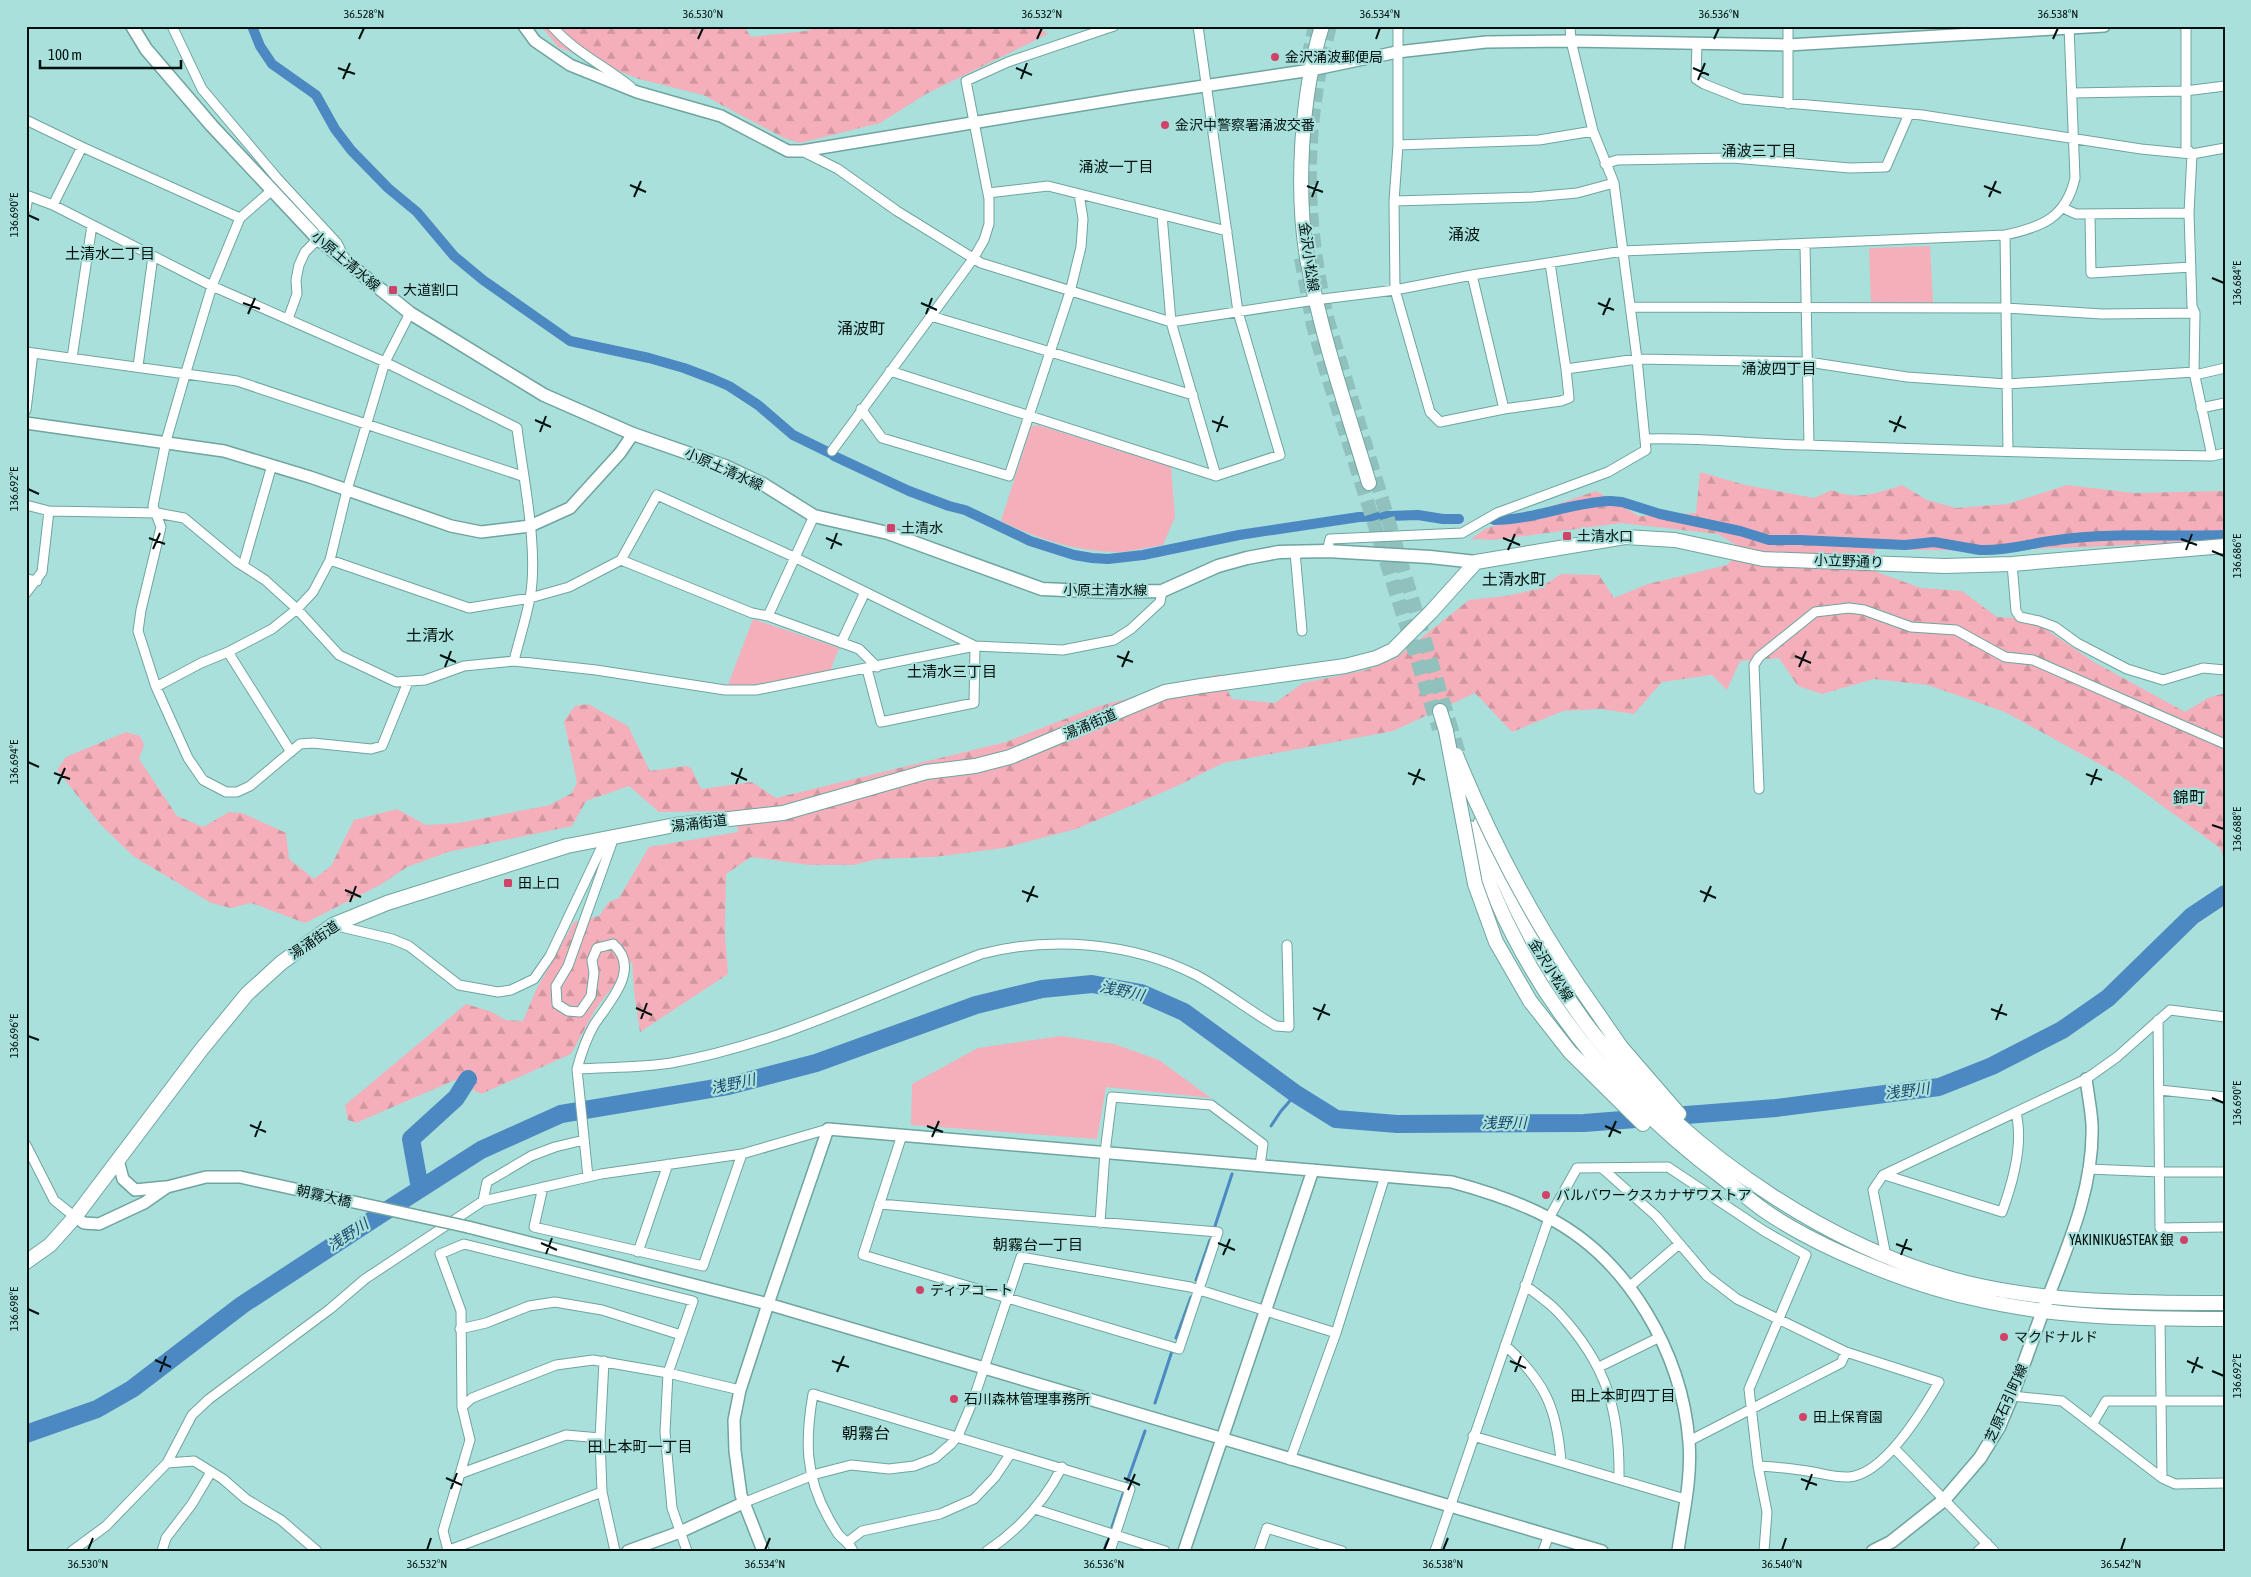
<svg xmlns="http://www.w3.org/2000/svg" width="2251" height="1577" viewBox="0 0 2251 1577" font-family="'Asap Condensed','Noto Sans JP',sans-serif">
<style>
.forest{fill:url(#forest-firs)}
.park{fill:#f5afba}
.lines{fill:none;stroke-linecap:round;stroke-linejoin:round}
.stream{stroke:#4c88c1;stroke-width:3}
.canal{stroke:#4c88c1;stroke-width:10}
.river{stroke:#4c88c1;stroke-width:18}
.primary-tunnel{stroke:#90c1bc;stroke-width:14;stroke-dasharray:14 7;stroke-linecap:butt}
.minor-casing{stroke:#6fa49f;stroke-width:11}
.tertiary-casing{stroke:#6fa49f;stroke-width:14}
.secondary-casing{stroke:#6fa49f;stroke-width:15}
.primary-casing{stroke:#6fa49f;stroke-width:16}
.minor{stroke:#fff;stroke-width:9}
.tertiary{stroke:#fff;stroke-width:11}
.secondary{stroke:#fff;stroke-width:12}
.primary{stroke:#fff;stroke-width:14}
.tertiary-bridge-casing{stroke:#6fa49f;stroke-width:14;stroke-linecap:butt}
.primary-bridge-casing{stroke:#6fa49f;stroke-width:16;stroke-linecap:butt}
.tertiary-bridge{stroke:#fff;stroke-width:11}
.primary-bridge{stroke:#fff;stroke-width:14}
.ticks{fill:none;stroke:#00100e;stroke-width:2}
.poi-dot{fill:#d14268;stroke:#a9e0db;stroke-width:2}
.labels{text-anchor:middle;stroke-width:4.5;stroke-linejoin:round;paint-order:stroke}
.poi-label{font-size:14px;fill:#00100e;stroke:#a9e0db;text-anchor:start}
.street-label{font-size:14px;fill:#00100e;stroke:#a9e0db}
.neighbourhood-label{font-size:15px;fill:#00100e;stroke:#a9e0db}
.water-label{font-size:15px;font-style:italic;fill:#1b476e;stroke:#a9e0db}
.quarter-label{font-size:16px;fill:#00100e;stroke:#a9e0db}
.neatline{fill:none;stroke:#00100e;stroke-width:2}
.ticks-label{font-size:12px;text-anchor:middle;fill:#00100e}
</style>
<defs>
<pattern id="forest-firs" width="22" height="20" patternUnits="userSpaceOnUse" patternTransform="scale(1.25)"><rect width="22" height="20" fill="#f5afba"/><path d="M5 1l3.5 6h-7zM16 11l3.5 6h-7z" fill="#d0969f"/></pattern>
</defs>
<rect width="100%" height="100%" fill="#a9e0db"/>
<path class="forest" d="M541,26H744L751,37L806,31L823,26H1037L1048,34L926,94L880,123L800,143L784,138L703,95L639,79L558,47Z
M1700,472L1745,485L1814,498L1832,490C1856,501 1878,493 1902,485L1927,500L1956,508L2008,504L2067,485L2134,493L2225,491V539C2108,547 1992,553 1875,549L1874,571L1921,588L1962,591L1997,617L2031,619L2094,662L2185,712L2208,698L2225,693V861L2220,848L2123,777L2005,712L1928,685L1874,679L1822,694L1798,686L1779,658L1740,661L1727,690L1712,675L1662,682L1634,714L1601,709L1563,711L1512,732L1475,693L1393,731L1223,763L1175,787L1076,829L1004,848L934,857L877,859L853,865H809L751,857L726,874L725,936L728,974L640,1032L634,991L632,961L595,1010L571,1054L481,1094L455,1080L356,1123L348,1120L345,1105L466,1004L492,1012L505,1020L523,1021L536,990L574,922L599,916L609,902L619,898L649,847L738,832L735,811L659,812L629,786L586,801L572,826L448,852L407,867L380,885L305,923L251,903L231,908L211,903L133,856L100,824L57,770L66,757L126,732L140,736L144,745L139,759L177,816L203,827L229,812L242,813L286,833L289,859L314,879L331,866L354,820L397,809L426,825L459,823L550,805L572,793L577,782L564,721L575,706L588,704L628,726L650,771L686,766L691,768L701,789L752,782L776,798L1006,742L1096,707L1219,674L1232,699L1275,703L1303,683L1366,670L1396,658L1469,600L1506,596L1538,589L1561,574L1599,575L1614,598L1648,584L1727,565L1742,549L1718,534L1621,523L1494,540L1471,539L1485,529L1596,491L1639,516L1696,513Z"/>
<path class="park" d="M1930,246L1933,303H1871L1869,248Z
M1038,425L1171,467L1175,517L1163,545C1147,547 1129,553 1113,552C1074,551 1035,538 1001,521L1031,427Z
M753,619L839,648L830,671L753,685H728Z
M1061,1036L1114,1044L1159,1060L1211,1098L1106,1087L1097,1139L911,1125L912,1084L978,1048Z"/>
<g class="lines">
<path class="stream" d="M1271,1126L1281,1111L1296,1094
M1215,1226L1232,1174
M1196,1280L1210,1240
M1176,1338L1191,1297
M1155,1403L1172,1351
M1127,1482L1145,1431
M1112,1527L1123,1494
M1104,1551L1107,1542"/>
<path class="canal" d="M252,26L260,46L272,64L316,95L335,129L351,150L388,188L417,212L454,256L483,280L570,341L649,358L684,368L713,379L729,386L758,405L793,435L832,454
M834,456L909,491L949,506L965,510L1030,541L1074,555L1092,558L1108,559L1143,555L1239,535L1359,517L1418,515L1443,519H1459
M1611,501L1622,502L1660,514L1740,531L1769,540H1800L1905,545L1934,542L1980,550
M1494,520C1533,520 1569,503 1609,501
M1981,550C2008,551 2031,543 2057,540C2112,532 2169,537 2225,535"/>
<path class="river" d="M420,1189L411,1139L456,1098L468,1079
M26,1434L97,1409L132,1389L242,1305L392,1207L481,1150L561,1114L728,1086L816,1063L976,1005L1042,989L1092,984L1141,993L1184,1012L1296,1094L1336,1119L1397,1124L1584,1123L1776,1108L1939,1087L1992,1066L2062,1030L2108,998L2192,916L2225,894"/>
<path class="primary-tunnel" d="M1330,26C1303,129 1304,218 1328,321L1460,757
M1308,58L1315,26
M1301,258L1313,325L1326,371L1439,729"/>
<g class="minor-casing">
<path id="minor" d="M172,26L202,89L277,178L337,243L345,259
M552,26C573,51 605,66 631,87
M1398,26V145L1394,201L1395,290L1430,412L1440,422L1504,409L1561,401L1569,398L1566,369L1637,359L1808,362L1907,377L2007,384L2194,372
M1788,26V104
M1697,44L1696,79L1704,84L1742,99L1922,115L2141,149L2192,154L2225,148
M2072,93L2185,91L2225,86
M26,120L82,147L240,218
M1398,145L1539,140L1593,131
M802,151L838,169L897,211L981,263L1171,322L1315,300L1395,290L1472,275L1623,251L2005,235C2042,227 2066,218 2075,178L2069,26
M1605,164L1617,160L1733,158L1850,168L1886,167L1909,114
M271,191L240,218L212,286L186,372L166,441L153,506L161,527L141,610L138,631L156,687L188,758L203,780L226,792H237L250,786L300,744L313,743L371,749L382,746L408,682
M988,193L1048,186L1227,231
M26,195L53,205L212,286L385,362L517,428C523,477 539,550 530,598C526,619 519,640 514,661
M1394,201L1533,197L1577,193L1614,183
M53,205L82,147
M2063,208L2076,214L2189,213
M26,209L28,196
M2090,214L2091,273L2191,267
M1162,215L1171,322L1216,476
M2005,235L2008,451
M1805,245L1809,445
M1550,263L1566,369
M1472,275L1504,409
M1630,307L2006,308L2102,314L2195,313L2192,306L2189,213L2192,154L2186,148V26
M2195,313L2194,372L2212,456
M931,316L1193,395
M288,319L297,294L296,280L299,265L305,252L318,239
M26,352L237,381L522,476
M72,358L92,225
M138,366L153,256
M890,371L1216,476L1280,455L1238,312L1198,26
M2195,375L2225,368
M2201,408L2225,403
M861,409L882,438L1009,476L1070,292L1081,247L1083,219L1079,194
M26,410L33,353
M1645,439C1699,437 1753,444 1807,445C1942,450 2077,454 2212,456L2225,453
M832,451L973,259L984,240L989,224V199L966,81L1008,62L1114,26
M26,505L49,511L157,513L184,518L237,562L265,580L297,609L339,655L396,682L425,680L464,666L514,661L596,670L725,690H756L975,646L1063,650L1114,640L1131,629L1160,602L1162,591
M1327,551L1330,539L1462,533L1497,513L1608,472L1646,450L1637,359L1614,183L1593,131L1571,41L1570,26
M1295,552L1302,631
M330,560L469,608L530,598L569,587L621,560L657,495L794,557L975,646
M621,560L752,613L768,616L859,649L877,667
M2012,564L2016,611L2020,617L2039,621L2055,627L2077,643L2127,669L2163,680L2203,668L2225,670
M243,566L272,465
M26,579L37,581
M26,593L42,572L49,511
M768,616L814,516
M841,643L865,592
M228,652L291,752
M867,669L881,722L974,703L975,646
M156,687L201,663L228,652L272,629L297,609L313,592L330,560L347,490L385,362L410,313
M1759,789L1754,665L1759,657L1815,612L1849,608L1864,610L1911,627L1956,630L2005,657L2033,660L2225,744
M333,925L392,939L409,946L459,985L498,992L511,990L534,979L550,956L605,840
M2158,1020L2160,1228L2225,1227
M577,1069C608,1067 640,1068 671,1063C780,1044 879,993 981,954C1051,936 1131,942 1196,975C1224,990 1248,1010 1276,1026L1289,1027L1287,945
M2160,1090L2225,1097
M26,1145L54,1200L75,1217
M1603,1169L1656,1216L1707,1276L1737,1299L1846,1352L1939,1382C1923,1410 1885,1474 1849,1477C1835,1478 1821,1473 1807,1471C1791,1468 1774,1467 1758,1466
M2088,1169L2160,1172H2225
M1885,1175L2002,1212C2013,1182 2024,1144 2016,1113
M588,1177L577,1069C581,1054 586,1039 594,1025C609,1002 642,969 613,944L597,948L592,960L594,973L591,996L580,1012L568,1011L557,1004L556,986L568,966L614,837
M543,1187L534,1227L703,1266L742,1154
M483,1201L487,1182L531,1156L555,1147L584,1140
M879,1204L1218,1232L1179,1349L863,1255L902,1135
M1100,1223L1105,1152L1112,1097L1211,1105L1263,1144L1260,1165
M638,1252L668,1164
M1886,1256L1873,1190L1883,1175L2086,1079L2117,1057L2170,1010L2225,1017
M1525,1285C1536,1294 1549,1302 1558,1312C1606,1364 1620,1409 1619,1479
M1629,1287L1679,1244
M2160,1319L2162,1478
M460,1329L486,1323L529,1306L555,1302L602,1310L681,1335
M1505,1345C1545,1382 1557,1408 1561,1462
M604,1361L600,1438L602,1492L615,1551
M1599,1367L1660,1337
M2012,1396L2062,1401L2162,1478L2175,1484L2225,1483
M462,1407L472,1398L556,1365L593,1360L668,1373L740,1390
M2093,1423L2106,1401H2225
M1473,1436L1685,1499
M1689,1441L1841,1363L1846,1352
M1894,1448L1994,1551
M1290,1460L1336,1333L1385,1176
M167,1463L194,1461L223,1479L246,1499L281,1520L317,1551
M462,1473L566,1435L600,1438
M743,1503L816,1474L851,1465L889,1469L914,1466L935,1458L951,1444L958,1436L974,1398L1021,1257L1190,1287L1336,1333
M1035,1509L1165,1551
M849,1541L862,1531L940,1514L974,1499L995,1477L1011,1453
M448,1550L443,1531L470,1440L462,1407L461,1311L440,1254L464,1244L693,1301L668,1373L665,1432L672,1508L687,1551
M72,1551L106,1526L167,1463L192,1415L209,1399L330,1309L365,1279L483,1201L601,1174L742,1154L828,1129
M162,1551L166,1538L192,1504L211,1472
M447,1551L602,1492
M853,1551C848,1541 844,1541 838,1534C835,1529 831,1523 828,1517C805,1476 805,1440 813,1394L1130,1489L1110,1551
M987,1551C1020,1529 1044,1502 1062,1467
M1259,1551L1267,1528L1342,1551
M1435,1551L1549,1218L1577,1168L1668,1167L1764,1231L1806,1255L1749,1389L1758,1466L1767,1512L1764,1551
M1543,1551L1549,1535
M1978,1551L1987,1543"/>
</g>
<g class="tertiary-casing">
<path id="tertiary" d="M524,26L535,41L570,65L637,92L721,116L788,151H802L1130,97L1311,70L1397,52L1486,42L1571,41L1788,45L2104,26
M26,423L224,451L310,477L451,526L481,532L530,526L570,508L620,453L633,434
M118,1160L123,1179L135,1190L165,1187
M75,1217L84,1223L99,1224L144,1203L167,1187L206,1177H240
M468,1227L768,1304L740,1390L734,1420L735,1451L741,1495L763,1551
M2048,1297C2070,1241 2094,1185 2092,1124C2091,1109 2088,1094 2086,1079
M628,1551L680,1532L743,1503
M1184,1551L1313,1170
M1602,1551L768,1304L828,1129L1452,1182C1485,1191 1517,1201 1547,1217C1628,1258 1682,1353 1689,1442C1692,1478 1683,1515 1678,1551"/>
</g>
<g class="secondary-casing">
<path id="secondary" d="M132,26L146,49L212,126L318,239L410,313L544,395L633,434L725,466L763,484L814,516L888,533L1042,589L1111,592L1162,591L1218,566L1247,558L1279,552L1327,551L1430,557L1476,562
M1873,1551L1891,1542L1944,1500L1980,1458L1999,1427L2012,1396L2048,1297"/>
</g>
<g class="primary-casing">
<path id="primary" d="M1322,26C1301,95 1295,193 1308,263C1322,338 1347,410 1369,483
M1440,711L1446,731
M1481,822C1536,983 1632,1105 1774,1197C1833,1235 1898,1266 1967,1283C2051,1303 2138,1303 2225,1303
M1470,828C1514,974 1602,1087 1723,1178C1737,1189 1751,1201 1765,1211C1819,1248 1908,1284 1972,1298C2055,1318 2140,1319 2225,1319
M1576,982L1621,1047L1679,1114
M1530,1001L1570,1052L1643,1124
M26,1262L50,1245L75,1217L201,1050L247,994L281,963L333,925L387,903L567,846L675,825L783,813L926,772L975,766L1010,757L1165,692L1201,686L1345,666L1376,658L1393,650L1431,612L1476,562L1625,537L1675,540L1763,559L1945,566L2012,564L2225,546"/>
</g>
<use href="#minor" class="minor"/>
<use href="#tertiary" class="tertiary"/>
<use href="#secondary" class="secondary"/>
<use href="#primary" class="primary"/>
<g class="tertiary-bridge-casing">
<path id="tertiary-bridge" d="M240,1177L468,1227"/>
</g>
<g class="primary-bridge-casing">
<path id="primary-bridge" d="M1446,731L1475,884L1496,942L1530,1001
M1456,755C1488,833 1528,911 1576,982"/>
</g>
<use href="#tertiary-bridge" class="tertiary-bridge"/>
<use href="#primary-bridge" class="primary-bridge"/>
</g>
<path class="ticks" d="M359,39L364,28M698,39L703,28M1037,39L1042,28M1376,39L1380,28M1714,39L1719,28M2053,39L2058,28M338,68L355,74M1016,68L1032,75M1693,68L1709,75M343,79L350,63M1021,79L1027,63M1698,80L1705,63M630,185L646,192M1307,186L1323,192M1984,186L2001,193M634,197L641,181M1312,197L1318,181M1989,197L1996,181M28,215L39,220M2212,278L2224,283M243,303L260,309M921,303L937,310M1598,303L1614,310M248,314L255,298M926,314L932,298M1603,315L1610,298M535,420L551,427M1212,421L1228,427M1889,421L1906,428M540,432L546,416M1217,432L1223,416M1894,432L1901,416M28,489L39,494M149,538L165,544M826,538L842,545M1503,538L1520,545M2181,539L2197,545M153,549L160,533M831,549L837,533M1508,550L1515,534M2186,550L2192,534M2212,551L2224,556M440,655L456,662M1117,656L1133,662M1795,656L1811,663M445,667L451,651M1122,667L1129,651M1799,667L1806,651M28,762L39,767M54,773L70,779M731,773L747,780M1408,773L1425,780M2086,774L2102,780M58,784L65,768M736,784L742,768M1413,785L1420,769M2091,785L2097,769M2212,825L2224,829M345,890L361,897M1022,891L1038,897M1700,891L1716,898M350,902L356,886M1027,902L1034,886M1704,902L1711,886M636,1008L652,1015M1313,1008L1330,1015M1991,1009L2007,1015M641,1019L647,1003M1318,1020L1325,1004M1996,1020L2002,1004M28,1036L39,1040M2212,1098L2224,1103M250,1125L266,1132M927,1126L943,1132M1605,1126L1621,1133M255,1137L261,1121M932,1137L939,1121M1609,1137L1616,1121M541,1243L557,1250M1218,1243L1235,1250M1896,1244L1912,1250M546,1254L552,1238M1223,1255L1230,1239M1901,1255L1907,1239M28,1309L39,1314M155,1360L171,1367M832,1361L849,1367M1510,1361L1526,1368M2187,1361L2203,1368M2212,1371L2224,1376M160,1372L166,1356M837,1372L844,1356M1515,1372L1521,1356M2192,1373L2198,1357M446,1478L462,1485M1124,1478L1140,1485M1801,1479L1817,1485M451,1489L457,1473M1128,1490L1135,1474M1806,1490L1812,1474M88,1550L93,1538M427,1550L431,1538M765,1550L770,1538M1104,1550L1109,1538M1443,1550L1448,1538M1782,1550L1786,1538M2121,1550L2125,1538"/>
<g class="poi-dot">
<circle cx="1275" cy="57" r="5"/>
<circle cx="1165" cy="125" r="5"/>
<rect x="388" y="285" width="10" height="10" rx="2.5"/>
<rect x="886" y="523" width="10" height="10" rx="2.5"/>
<rect x="1562" y="531" width="10" height="10" rx="2.5"/>
<rect x="503" y="878" width="10" height="10" rx="2.5"/>
<circle cx="1546" cy="1195" r="5"/>
<circle cx="2184" cy="1240" r="5"/>
<circle cx="920" cy="1290" r="5"/>
<circle cx="2004" cy="1337" r="5"/>
<circle cx="954" cy="1399" r="5"/>
<circle cx="1803" cy="1417" r="5"/>
</g>
<g class="labels">
<g class="poi-label">
<text x="1285" y="62">金沢涌波郵便局</text>
<text x="1175" y="130">金沢中警察署涌波交番</text>
<text x="403" y="295">大道割口</text>
<text x="901" y="533">土清水</text>
<text x="1577" y="541">土清水口</text>
<text x="518" y="888">田上口</text>
<text x="1556" y="1200">バルバワークスカナザワストア</text>
<text x="2174" y="1245" text-anchor="end">YAKINIKU&amp;STEAK 銀</text>
<text x="930" y="1295">ディアコート</text>
<text x="2014" y="1342">マクドナルド</text>
<text x="964" y="1404">石川森林管理事務所</text>
<text x="1813" y="1422">田上保育園</text>
</g>
<g class="street-label">
<text transform="translate(1309 257) rotate(82)" y="5">金沢小松線</text>
<text transform="translate(346 261) rotate(40)" y="5">小原土清水線</text>
<text transform="translate(724 469) rotate(24)" y="5">小原土清水線</text>
<text transform="translate(1849 561) rotate(2)" y="5">小立野通り</text>
<text x="1105" y="595">小原土清水線</text>
<text transform="translate(1090 724) rotate(-23)" y="5">湯涌街道</text>
<text transform="translate(699 823) rotate(-7)" y="5">湯涌街道</text>
<text transform="translate(314 940) rotate(-34)" y="5">湯涌街道</text>
<text transform="translate(1551 970) rotate(58)" y="5">金沢小松線</text>
<text transform="translate(324 1196) rotate(13)" y="5">朝霧大橋</text>
<text transform="translate(2006 1403) rotate(-66)" y="5">芝原石引町線</text>
</g>
<g class="neighbourhood-label">
<text x="1759" y="156">涌波三丁目</text>
<text x="1116" y="172">涌波一丁目</text>
<text x="110" y="259">土清水二丁目</text>
<text x="1779" y="374">涌波四丁目</text>
<text x="952" y="677">土清水三丁目</text>
<text x="1038" y="1250">朝霧台一丁目</text>
<text x="1623" y="1401">田上本町四丁目</text>
<text x="640" y="1452">田上本町一丁目</text>
</g>
<g class="water-label">
<text transform="translate(1122 991) rotate(12)" y="5">浅野川</text>
<text transform="translate(733 1084) rotate(-12)" y="5">浅野川</text>
<text transform="translate(1907 1091) rotate(-7)" y="5">浅野川</text>
<text x="1504" y="1128">浅野川</text>
<text transform="translate(348 1235) rotate(-33)" y="5">浅野川</text>
</g>
<g class="quarter-label">
<text x="1464" y="240">涌波</text>
<text x="861" y="334">涌波町</text>
<text x="1514" y="585">土清水町</text>
<text x="430" y="641">土清水</text>
<text x="2189" y="803">錦町</text>
<text x="866" y="1439">朝霧台</text>
</g>
</g>
<rect width="2251" height="1577" fill="none" stroke="#a9e0db" stroke-width="55"/>
<path d="M40 60v8h141v-8" fill="none" stroke="#00100e" stroke-width="2.5"/>
<text x="48" y="60" font-size="15" fill="#00100e" stroke="#a9e0db" stroke-width="4" paint-order="stroke">100 m</text>
<rect x="28" y="28" width="2196" height="1522" class="neatline"/>
<g class="ticks-label">
<text x="364" y="18">36.528°N</text>
<text x="703" y="18">36.530°N</text>
<text x="1042" y="18">36.532°N</text>
<text x="1380" y="18">36.534°N</text>
<text x="1719" y="18">36.536°N</text>
<text x="2058" y="18">36.538°N</text>
<text transform="translate(14 215) rotate(-90)" y="4">136.690°E</text>
<text transform="translate(2237 283) rotate(-90)" y="4">136.684°E</text>
<text transform="translate(14 489) rotate(-90)" y="4">136.692°E</text>
<text transform="translate(2237 556) rotate(-90)" y="4">136.686°E</text>
<text transform="translate(14 762) rotate(-90)" y="4">136.694°E</text>
<text transform="translate(2237 829) rotate(-90)" y="4">136.688°E</text>
<text transform="translate(14 1036) rotate(-90)" y="4">136.696°E</text>
<text transform="translate(2237 1103) rotate(-90)" y="4">136.690°E</text>
<text transform="translate(14 1309) rotate(-90)" y="4">136.698°E</text>
<text transform="translate(2237 1376) rotate(-90)" y="4">136.692°E</text>
<text x="88" y="1568">36.530°N</text>
<text x="427" y="1568">36.532°N</text>
<text x="765" y="1568">36.534°N</text>
<text x="1104" y="1568">36.536°N</text>
<text x="1443" y="1568">36.538°N</text>
<text x="1782" y="1568">36.540°N</text>
<text x="2121" y="1568">36.542°N</text>
</g>
</svg>
